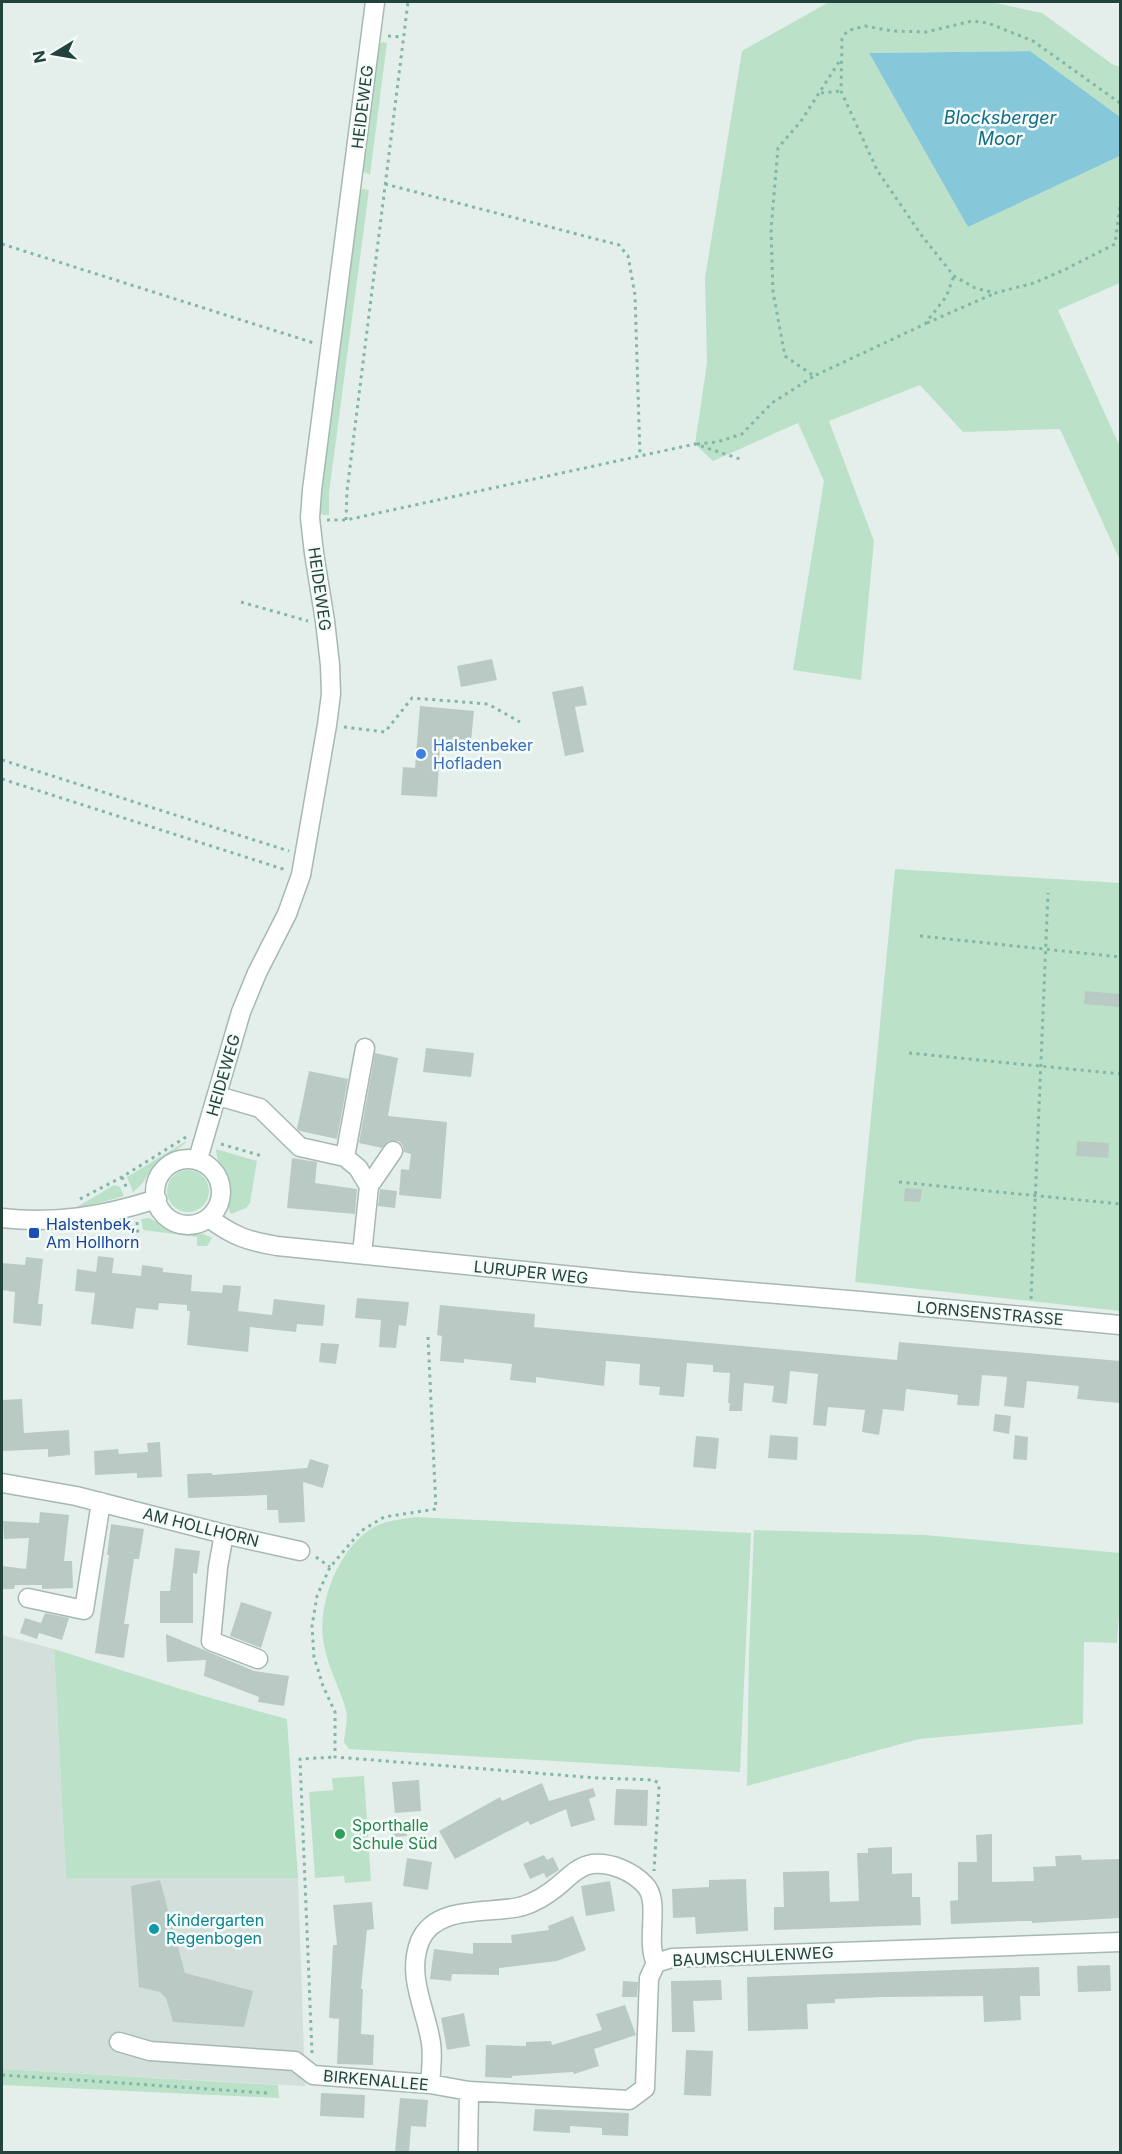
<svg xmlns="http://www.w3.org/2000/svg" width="1122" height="2154" viewBox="0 0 1122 2154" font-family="Inter,sans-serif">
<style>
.built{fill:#d2dfda}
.green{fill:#bbe2c8}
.water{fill:#86c7da}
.building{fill:#b9cac4}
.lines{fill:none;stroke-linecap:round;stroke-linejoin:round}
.minor-casing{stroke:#a6b8b3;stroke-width:21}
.path{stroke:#81b6a9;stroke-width:3;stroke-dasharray:3 4.5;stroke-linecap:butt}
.minor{stroke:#fff;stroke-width:18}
.shop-dot{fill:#3f7fe0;stroke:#f5fbf8;stroke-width:2}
.transit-dot{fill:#1a4fb4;stroke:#f5fbf8;stroke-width:2}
.leisure-dot{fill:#2e9e5b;stroke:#f5fbf8;stroke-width:2}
.culture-dot{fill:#0f9aa8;stroke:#f5fbf8;stroke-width:2}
.labels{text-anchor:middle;stroke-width:5;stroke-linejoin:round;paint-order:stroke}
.street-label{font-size:16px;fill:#21433c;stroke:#f5fbf8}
.shop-label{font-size:16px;fill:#366cbe;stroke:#f5fbf8;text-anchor:start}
.transit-label{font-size:16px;fill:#164399;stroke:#f5fbf8;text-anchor:start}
.leisure-label{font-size:16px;fill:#27864d;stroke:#f5fbf8;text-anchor:start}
.culture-label{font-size:16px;fill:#0d838f;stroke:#f5fbf8;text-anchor:start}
.water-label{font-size:18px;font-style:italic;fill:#136c87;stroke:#f5fbf8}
</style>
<rect width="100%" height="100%" fill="#e4efeb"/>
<path class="built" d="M2,1635L54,1649L66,1878H298L305,2086L2,2069Z"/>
<path class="green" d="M829,2H991L1042,13L1112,64L1120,67V117L1030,51L869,53L968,227L1120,156V283L1058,310L1120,447V560L1060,429L963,432L920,385L829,421L874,541L861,680L793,670L824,481L798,423L713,461L695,444L707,363L705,278L742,51Z
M383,42L387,43L370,175L361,170L377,45Z
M363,189L369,190L329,493V515H323L318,511L358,193Z
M895,869L1120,883V1311L855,1282Z
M188,1140C179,1151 166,1153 157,1163C147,1173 146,1183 133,1192L127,1177Z
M216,1149L257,1161L250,1203L246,1208L231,1214C225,1204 229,1192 226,1181C223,1169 216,1161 216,1149Z
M167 1191a21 21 0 1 1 42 0a21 21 0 1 1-42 0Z
M114,1185L120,1187L124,1196L77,1209V1207Z
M149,1218L173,1230L204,1234L212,1238L207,1246H197V1237L143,1230L141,1219Z
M415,1517L751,1533L740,1772L349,1749L344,1742C345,1732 348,1719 346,1710C339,1686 326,1664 323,1639C318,1601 340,1546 374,1527C383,1521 404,1519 415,1517Z
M754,1530L925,1535L1120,1553V1598L1117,1643L1084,1642L1083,1724L919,1739L747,1786L749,1653Z
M54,1649L200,1695L287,1719L298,1878H66Z
M364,1776L371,1881L345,1883L344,1876L315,1878L309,1792L333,1790L332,1778Z
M2,2069L278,2085L279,2098L2,2085Z"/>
<path class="water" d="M1030,51L1120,117V156L968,227L869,53Z"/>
<path class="building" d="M492,659L497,680L461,687L457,666Z
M583,686L587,705L575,707L584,752L565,756L552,692Z
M420,706L474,711L470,751L440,748L437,797L401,795L403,767L415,768Z
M1085,991L1120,994V1007L1084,1004Z
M426,1048L474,1053L471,1077L423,1072Z
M375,1053L398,1058L388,1116L447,1122L441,1199L399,1195L401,1169L409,1170L411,1154L404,1152L403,1146L399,1141H389L382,1148L359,1143Z
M309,1071L348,1079L337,1139L300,1131L297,1129Z
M1077,1141L1109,1143L1108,1158L1076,1156Z
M292,1158L317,1162L315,1183L357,1189L355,1214L287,1208Z
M905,1188L922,1189L920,1202L904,1201Z
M380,1189L397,1191L395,1208L378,1206Z
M98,1256L114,1258L112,1273L141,1276L142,1265L163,1268V1272L192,1275L191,1291L222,1293L223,1285L241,1286L238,1311L272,1315L274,1299L325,1305L323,1326L297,1324L296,1332L250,1327L248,1352L187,1345L190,1311H187V1305L159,1303L158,1310L136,1308L133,1329L91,1324L95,1293L75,1291L77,1269L96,1272Z
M26,1257L43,1259L38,1304H43L41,1326L13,1323L15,1292L2,1290V1263L25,1265Z
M357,1298L409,1302L406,1326L399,1325L396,1348L379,1347L381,1320L355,1318Z
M440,1305L535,1314L534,1327L897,1360L899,1342L1120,1361V1403L1077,1399L1079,1386L1027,1381L1024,1408L1004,1406L1007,1377L982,1375L979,1406L957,1405L958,1395L906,1389L904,1411L883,1409L879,1435L862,1432L865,1410L828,1407L826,1426L813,1425L818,1374L790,1371L787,1404L772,1402L774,1386L744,1383L742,1411H729L730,1403H728L730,1373L713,1372V1365L687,1363L684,1397L659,1395L660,1387L639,1385L640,1364L606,1361L604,1386L536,1377V1383L510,1380L512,1364L464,1359V1363L440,1361L442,1336L437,1335Z
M321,1343L339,1344L336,1364L319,1362Z
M22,1399L24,1433L69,1430L70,1455L48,1457V1449L3,1451L2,1400Z
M995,1414L1011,1416L1009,1434L993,1431Z
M770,1435L798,1437L797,1460L768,1458Z
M1015,1435L1028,1437L1027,1460L1013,1459Z
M696,1436L719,1438L716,1469L693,1467Z
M160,1442L162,1477L137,1478V1473L95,1475L94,1451L118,1449L119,1454L148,1452L147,1443Z
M310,1459L329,1465L323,1488L303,1482L305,1522L279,1523L278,1510H267V1495L188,1498L187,1474L212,1473V1475L307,1468Z
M40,1512L69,1515L64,1561H72L73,1588L42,1589V1585H15L14,1589H2V1566L26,1569L29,1538L4,1539L3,1521L39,1523Z
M111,1524L144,1529L139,1559H134L124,1624H129L124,1658L95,1653L109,1555H107Z
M175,1548L200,1551L197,1574L193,1573V1623H160V1591H170Z
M241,1602L272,1612L261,1648L230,1636Z
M45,1613L69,1618L62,1640L39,1633L37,1639L20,1633L25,1618L41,1623Z
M166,1634L254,1671L289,1676L284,1706L258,1702L259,1697L204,1676L206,1660L167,1662Z
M419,1780L421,1811L395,1813L392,1782Z
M542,1783L549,1801L593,1788L596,1796L589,1799L595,1820L571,1827L566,1809L530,1825L528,1821L455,1859L439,1831L500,1797L502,1801Z
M616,1789L648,1790L647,1826L614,1825Z
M406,1822L407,1836L393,1837L392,1823Z
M992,1834V1882L1034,1881L1033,1867L1056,1866L1055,1856L1081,1855L1082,1860L1120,1859V1918L1032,1923V1921H1025L951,1924L950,1901L958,1900V1862H977L976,1835Z
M892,1847V1874L912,1873V1897H920L921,1925L774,1930V1907H784L783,1872L829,1871L830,1902L859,1901L857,1853H868V1848Z
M544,1855L547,1860L553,1857L559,1870L546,1878L544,1873L530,1879L523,1864Z
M407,1858L432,1862L428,1890L403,1886Z
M746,1879L748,1931L696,1934L695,1917L673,1918L672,1889L709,1887V1880Z
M160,1880L185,1973L253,1991L244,2027L173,2022L166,1998L160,1992L139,1987L131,1886Z
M610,1881L615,1911L586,1916L581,1886Z
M372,1902L374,1929L367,1930L361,1989H363L361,2034L374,2035L373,2065L337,2064L339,2019L329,2018L333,1945H337L333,1905Z
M573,1916L586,1950L557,1961L499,1968V1975L452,1974L451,1981L430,1979L434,1949L473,1954V1943H512L511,1935L549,1930L548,1926Z
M1110,1965L1111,1991L1078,1992L1077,1966Z
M1039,1967L1040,1996H1020L1021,2020L984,2022L983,1996L884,1997L835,1999V2003L807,2004L808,2029L748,2031L747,1977Z
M721,1980L722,2000L693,2001L695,2032H672L671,1981Z
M623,1981L638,1982L637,1997H622Z
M625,2005L636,2035L594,2049L599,2066L574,2074L573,2072L512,2076V2078L485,2077L486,2045L526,2046V2042L551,2041L552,2045L602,2030L596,2014Z
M464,2013L470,2046L447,2050L441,2018Z
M686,2050L713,2051L711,2096L684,2095Z
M321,2093L365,2095L364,2118L320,2116Z
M400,2098L428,2100L426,2127L411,2126L409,2152H395Z
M535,2109L629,2113L628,2136L602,2135V2128L570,2126V2133L533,2131Z"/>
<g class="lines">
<g class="minor-casing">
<path id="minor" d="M218,1096L260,1108L300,1147L345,1157L358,1168L369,1186
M345,1157L365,1048
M198,1159L241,1012L257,973L287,914L301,875L327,725L331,694L330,665L325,621L314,553L310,518L312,490L375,2
M155 1192a33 33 0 1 1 66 0a33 33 0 1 1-66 0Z
M2,1218C57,1224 103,1216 157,1199
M209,1218C233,1236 247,1241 277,1246L633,1282L860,1301L1120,1325
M362,1254L369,1186L393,1151
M2,1483L76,1496L224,1534L300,1551
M224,1534L218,1567L211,1641L258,1659
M28,1598L84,1610L101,1502
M119,2042L150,2051L295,2061L313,2075L430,2084L469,2091L468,2152
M430,2084C431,2071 433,2056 431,2043C426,2009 406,1976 420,1941C436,1903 492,1915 523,1906C536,1902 547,1895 558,1886C569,1877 577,1867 592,1864C610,1862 632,1871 645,1885C661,1901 645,1941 656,1963
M469,2091L629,2100L645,2088L649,1978L656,1963L672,1958L1120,1942"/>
</g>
<path class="path" d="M388,36L403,37
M839,62L801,121L778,148L771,229L773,292L785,356L814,376L925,324L946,297L954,276
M821,93L840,91
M1120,103L1033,41L988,23L972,21L926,32L892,31L865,26L847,31L842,39L841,91L877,170L922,236L954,276L975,288L995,293L1034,283L1066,269L1115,244L1120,206
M385,184L619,245L628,256L635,295L640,456
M2,244L314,343
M927,323L995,293
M697,444L717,442L742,434L772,403L814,376
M327,520H346L695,444L743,460
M346,520L347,491L408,2
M241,602L308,621
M344,727L385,732L412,698L488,704L520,722
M2,760L289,851
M2,779L286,870
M920,936L1120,957
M909,1053L1120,1074
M221,1144L262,1156
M122,1177L127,1189
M899,1182L1120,1204
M80,1199L122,1177L186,1137
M137,1222L138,1237
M1031,1299L1048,893
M428,1337L436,1509L384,1517L361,1531L330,1567L317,1596L312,1626L314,1657L323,1686L335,1712V1757L597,1778L654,1780L658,1783L659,1788L654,1871
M316,1557L330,1567
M312,2053L300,1759L335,1757
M2,2075L268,2093"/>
<use href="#minor" class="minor"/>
</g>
<circle class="shop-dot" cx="421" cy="754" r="6"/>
<rect class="transit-dot" x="28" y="1227" width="12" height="12" rx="3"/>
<circle class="leisure-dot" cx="340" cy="1834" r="6"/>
<circle class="culture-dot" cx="154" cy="1929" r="6"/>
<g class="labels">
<g class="street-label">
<text transform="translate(362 107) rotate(-83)" y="6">HEIDEWEG</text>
<text transform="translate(320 589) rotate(82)" y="6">HEIDEWEG</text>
<text transform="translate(223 1075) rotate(-74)" y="6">HEIDEWEG</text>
<text transform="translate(531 1272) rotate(6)" y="6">LURUPER WEG</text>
<text transform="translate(990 1313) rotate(5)" y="6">LORNSENSTRASSE</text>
<text transform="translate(201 1527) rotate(14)" y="6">AM HOLLHORN</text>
<text transform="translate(753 1956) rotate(-3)" y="6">BAUMSCHULENWEG</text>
<text transform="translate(376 2080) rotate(5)" y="6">BIRKENALLEE</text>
</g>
<g class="shop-label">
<text x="433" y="751">Halstenbeker<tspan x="433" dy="18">Hofladen</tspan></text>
</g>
<g class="transit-label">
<text x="46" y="1230">Halstenbek,<tspan x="46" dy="18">Am Hollhorn</tspan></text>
</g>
<g class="leisure-label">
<text x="352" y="1831">Sporthalle<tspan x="352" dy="18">Schule Süd</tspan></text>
</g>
<g class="culture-label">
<text x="166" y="1926">Kindergarten<tspan x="166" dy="18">Regenbogen</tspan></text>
</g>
<g class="water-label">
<text x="1000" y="124">Blocksberger<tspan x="1000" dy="21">Moor</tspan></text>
</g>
</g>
<rect width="1122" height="2154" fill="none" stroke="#21433c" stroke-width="6"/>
<g transform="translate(54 54) rotate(259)" stroke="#f5fbf8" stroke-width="4.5" paint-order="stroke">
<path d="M0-4.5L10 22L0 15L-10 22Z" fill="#21433c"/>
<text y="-9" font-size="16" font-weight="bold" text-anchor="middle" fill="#21433c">N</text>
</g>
</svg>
